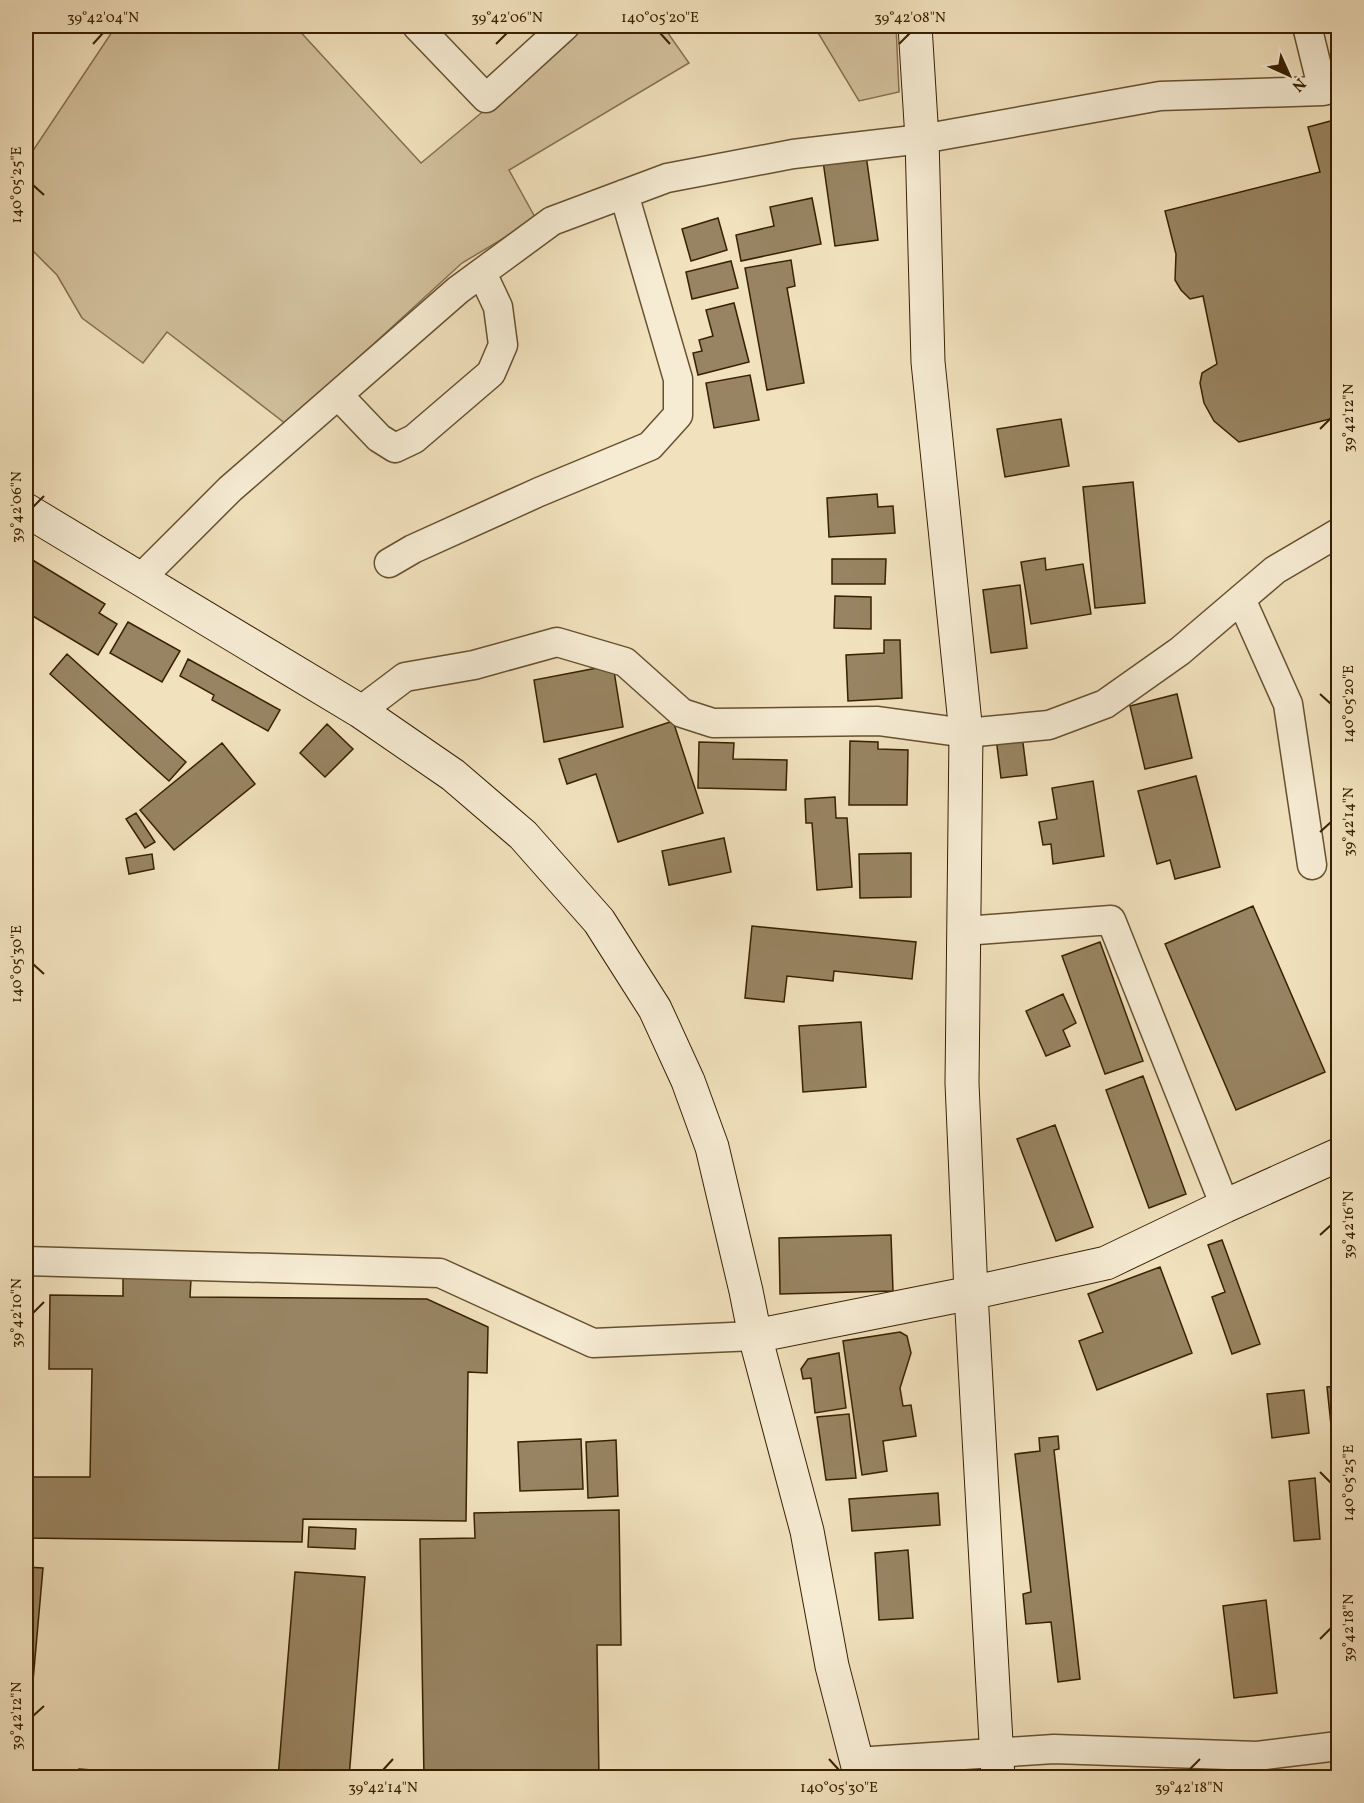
<svg xmlns="http://www.w3.org/2000/svg" width="1364" height="1803" viewBox="0 0 1364 1803" font-family="Vollkorn,serif">
<style>
.green{fill:#d2c09d;stroke:#85704e;stroke-width:1.5}
.building{fill:#988462;stroke:#382000;stroke-width:1.5}
.lines{fill:none;stroke-linecap:round;stroke-linejoin:round}
.street-casing{stroke:#66502f;stroke-width:31}
.secondary-casing{stroke:#382000;stroke-width:35}
.street{stroke:#f6ecd4;stroke-width:28}
.secondary{stroke:#f6ecd4;stroke-width:33}
.ticks{fill:none;stroke:#382000;stroke-width:2}
.neatline{fill:none;stroke:#382000;stroke-width:2}
.ticks-label{font-size:15px;text-anchor:middle;fill:#382000}
</style>
<rect width="100%" height="100%" fill="#f1e1bd"/>
<filter id="stains"><feTurbulence type="fractalNoise" baseFrequency=".00333" numOctaves="4"/><feColorMatrix values="0 0 0 0 .2 0 0 0 0 .09 0 0 0 0 .02 0 0 0 .5 -.17"/></filter>
<radialGradient id="worn" r=".72"><stop offset=".6" stop-color="#630" stop-opacity="0"/><stop offset="1" stop-color="#630" stop-opacity=".3"/></radialGradient>
<path class="green" d="M116,26H295L421,163L586,26H663L689,63L509,170L536,219L462,263L286,424L167,332L143,363L82,318L57,275L26,244V161Z
M814,26H896L899,92L859,101Z"/>
<path class="building" d="M1338,119V417L1239,442L1214,421L1204,403L1200,383L1202,373L1217,364L1203,296L1190,299L1181,290L1175,280L1176,254L1165,211L1320,172L1308,127Z
M866,155L878,240L835,246L823,161Z
M812,198L821,244L741,261L736,235L774,226L770,207Z
M718,218L727,250L691,261L682,229Z
M791,260L795,286L787,288L804,383L767,390L745,268Z
M731,261L738,288L692,299L686,272Z
M734,303L749,362L698,375L693,353L702,351L699,340L713,336L706,310Z
M750,375L759,420L714,428L706,383Z
M1061,419L1069,466L1005,477L997,429Z
M1133,482L1145,603L1095,608L1083,487Z
M877,494L878,507L893,506L895,533L829,537L827,498Z
M26,556L105,604L99,613L117,624L98,655L26,612Z
M1045,558L1046,570L1083,564L1091,614L1031,624L1021,562Z
M832,559H886L885,584H832Z
M1020,585L1027,648L991,653L983,590Z
M835,596L871,597V629L834,628Z
M128,622L180,651L162,682L110,653Z
M884,640H900L902,698L848,701L846,655L884,653Z
M67,654L186,762L169,781L50,674Z
M188,659L280,710L268,731L212,700L214,695L180,676Z
M613,665L623,727L544,742L534,680Z
M1177,694L1192,758L1145,769L1130,706Z
M673,721L703,813L618,842L596,774L567,784L559,759Z
M327,724L353,749L325,777L300,753Z
M1022,735L1027,775L1001,778L996,738Z
M850,741L878,742V749L908,750L907,805H849Z
M699,742L734,743L733,759L787,760L786,790L698,788Z
M222,743L255,784L174,850L140,810Z
M1196,776L1220,867L1175,879L1170,860L1157,864L1138,791Z
M1093,781L1104,856L1053,864L1051,844L1043,845L1039,822L1057,819L1052,788Z
M835,797L836,818H847L852,887L817,890L812,823H806L805,799Z
M136,813L155,842L145,848L126,819Z
M724,838L731,872L669,885L662,851Z
M911,853V897L860,898L859,854Z
M152,854L154,869L129,874L126,858Z
M1253,906L1325,1072L1236,1110L1165,944Z
M752,926L916,942L912,979L834,971L833,981L787,976L784,1002L745,998Z
M1100,942L1143,1061L1105,1074L1062,956Z
M1063,994L1076,1023L1063,1030L1070,1046L1046,1056L1026,1011Z
M861,1022L866,1087L803,1092L799,1026Z
M1143,1076L1186,1194L1149,1208L1106,1090Z
M1055,1125L1093,1227L1056,1241L1017,1139Z
M891,1235L893,1291L780,1294L779,1238Z
M1222,1240L1260,1344L1232,1354L1212,1297L1225,1292L1208,1245Z
M1160,1267L1192,1353L1097,1390L1079,1341L1103,1332L1088,1294Z
M123,1278L191,1279L190,1297L427,1299L488,1327L487,1373L468,1372L466,1521L303,1519L302,1542L26,1538V1477H90L92,1369H49L50,1295L123,1296Z
M900,1332L907,1336L911,1353L900,1388L903,1406L911,1405L916,1436L883,1441L887,1471L862,1475L843,1341Z
M839,1353L846,1408L815,1413L811,1378L803,1379L801,1369L808,1359Z
M1338,1386V1492L1327,1387Z
M1304,1390L1309,1433L1272,1438L1267,1394Z
M849,1414L856,1478L826,1480L817,1417Z
M1058,1436L1059,1449L1054,1450L1080,1679L1058,1682L1051,1622L1026,1624L1023,1594L1031,1592L1015,1454L1040,1451L1039,1438Z
M581,1439L583,1489L520,1491L518,1442Z
M616,1440L618,1496L588,1498L586,1442Z
M1315,1478L1320,1539L1294,1541L1289,1481Z
M938,1493L940,1525L852,1531L849,1499Z
M619,1510L621,1645H597L599,1778H424L420,1539L475,1538L474,1513Z
M309,1527L356,1529L355,1549L308,1547Z
M908,1550L913,1618L879,1620L875,1553Z
M26,1567L43,1568L29,1726L26,1725Z
M295,1572L365,1577L349,1778H278Z
M1266,1600L1277,1693L1234,1698L1223,1606Z
M79,1769L145,1774V1778H78Z"/>
<g class="lines">
<g class="street-casing">
<path id="street" d="M417,26L486,98L565,26
M1307,26L1323,91
M338,395L379,438L395,448L414,439L491,373L503,345L498,307L482,273
M389,563L413,549L539,492L650,446L678,415V379L624,194
M140,579L230,489L458,290L552,221L667,178L793,154L922,139L1160,96L1323,91L1338,87
M1241,599L1288,704L1312,865
M360,711L405,677L474,665L557,642L625,662L682,713L713,723L878,721L966,733L1049,725L1105,704L1180,651L1275,570L1338,533
M964,931L1111,920L1225,1206
M26,1261L440,1273L593,1343L755,1336
M856,1762L1054,1749L1257,1756L1338,1746"/>
</g>
<g class="secondary-casing">
<path id="secondary" d="M915,26L922,139L928,362L966,733L962,1083L971,1293L998,1778
M26,510L360,711L453,775L523,835L599,921L655,1009L688,1081L712,1147L746,1291L755,1336L807,1531L832,1666L861,1778
M755,1336L971,1293L1106,1263L1225,1206L1338,1155"/>
</g>
<use href="#street" class="street"/>
<use href="#secondary" class="secondary"/>
</g>
<path class="ticks" d="M660,33L670,44M93,44L103,33M496,44L507,33M899,44L910,33M33,185L44,195M1320,429L1331,418M33,507L44,496M1320,694L1331,704M1320,832L1331,822M33,964L44,974M1320,1235L1331,1225M33,1313L44,1302M1320,1472L1331,1483M1320,1639L1331,1628M33,1716L44,1706M829,1759L839,1770M383,1770L393,1759M1189,1770L1200,1759"/>
<rect width="1364" height="1803" fill="none" stroke="#f1e1bd" stroke-width="66"/>
<g transform="translate(1289 75) rotate(135)" stroke="#f6ecd4" stroke-width="4.5" paint-order="stroke">
<path d="M0-4.5L10 22L0 15L-10 22Z" fill="#382000"/>
<text y="-9" font-size="16" font-weight="bold" text-anchor="middle" fill="#382000">N</text>
</g>
<rect x="33" y="33" width="1298" height="1737" class="neatline"/>
<g class="ticks-label">
<text x="103" y="22">39°42'04"N</text>
<text x="507" y="22">39°42'06"N</text>
<text x="660" y="22">140°05'20"E</text>
<text x="910" y="22">39°42'08"N</text>
<text transform="translate(16 185) rotate(-90)" y="5">140°05'25"E</text>
<text transform="translate(1348 418) rotate(-90)" y="5">39°42'12"N</text>
<text transform="translate(16 507) rotate(-90)" y="5">39°42'06"N</text>
<text transform="translate(1348 704) rotate(-90)" y="5">140°05'20"E</text>
<text transform="translate(1348 822) rotate(-90)" y="5">39°42'14"N</text>
<text transform="translate(16 964) rotate(-90)" y="5">140°05'30"E</text>
<text transform="translate(1348 1225) rotate(-90)" y="5">39°42'16"N</text>
<text transform="translate(16 1313) rotate(-90)" y="5">39°42'10"N</text>
<text transform="translate(1348 1483) rotate(-90)" y="5">140°05'25"E</text>
<text transform="translate(1348 1628) rotate(-90)" y="5">39°42'18"N</text>
<text transform="translate(16 1716) rotate(-90)" y="5">39°42'12"N</text>
<text x="383" y="1792">39°42'14"N</text>
<text x="839" y="1792">140°05'30"E</text>
<text x="1189" y="1792">39°42'18"N</text>
</g>
<rect width="100%" height="100%" filter="url(#stains)"/>
<rect width="100%" height="100%" fill="url(#worn)"/>
</svg>
